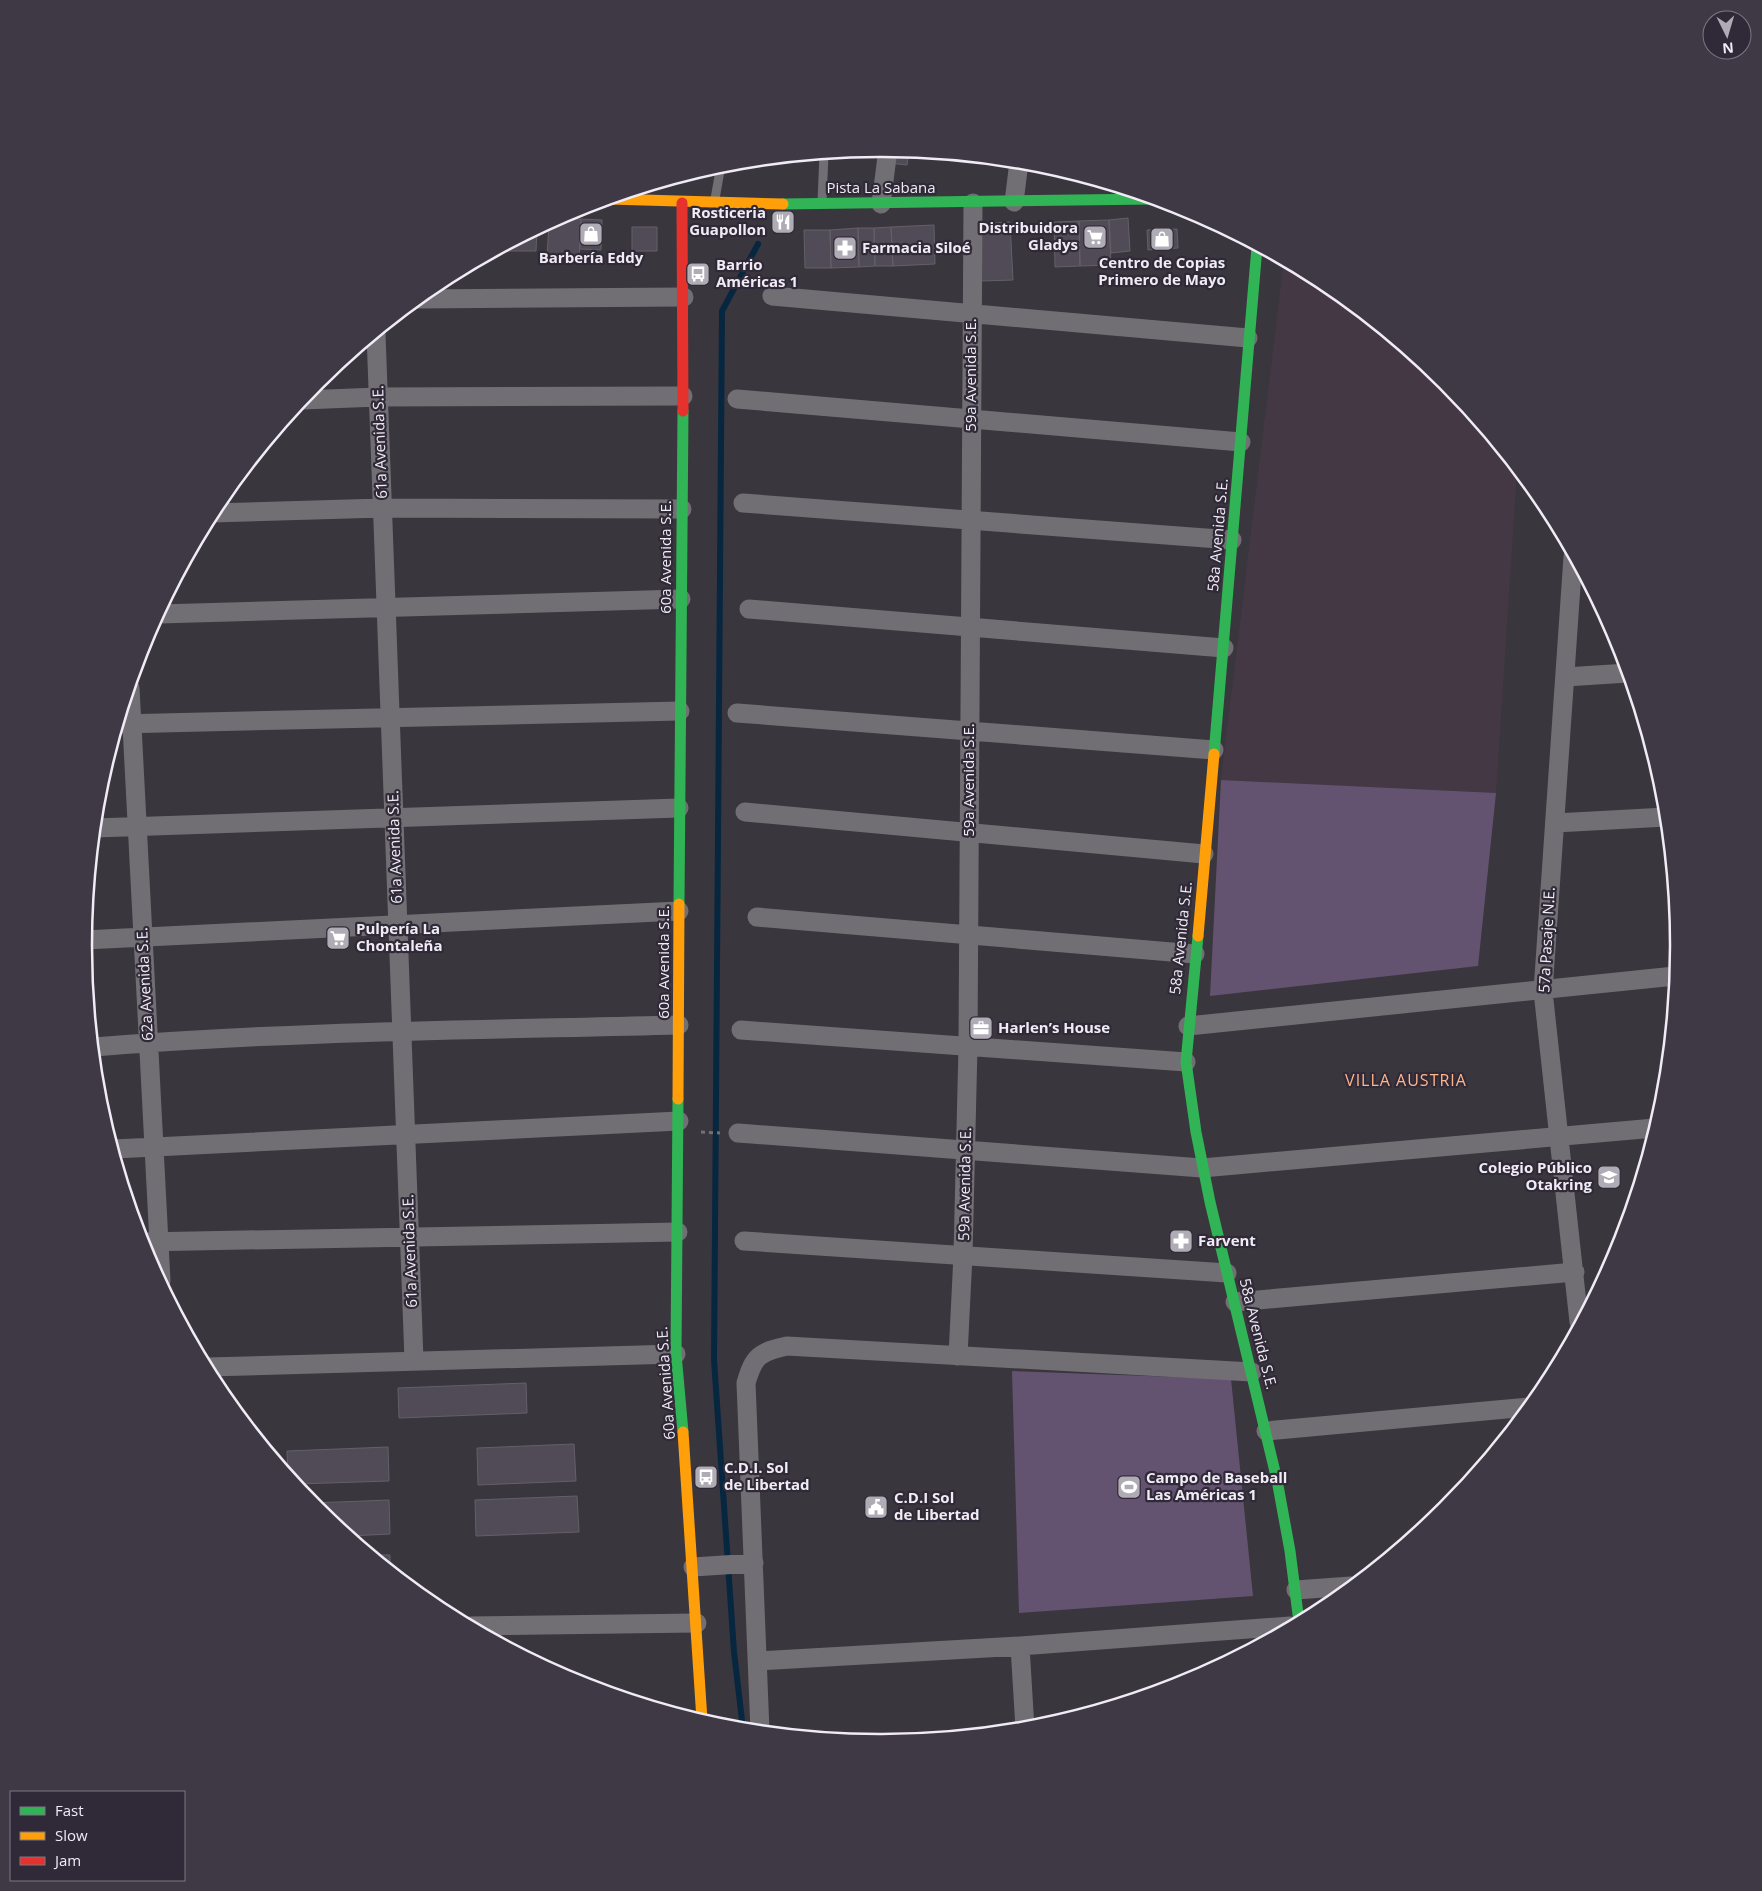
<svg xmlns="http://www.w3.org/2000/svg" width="1762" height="1891" viewBox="0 0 1762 1891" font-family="'Open Sans',sans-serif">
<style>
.education{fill:#453845}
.green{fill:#635371}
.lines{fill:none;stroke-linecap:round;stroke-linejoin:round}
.stream{stroke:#06273f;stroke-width:6}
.building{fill:#514b57;stroke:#646067}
.path{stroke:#737075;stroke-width:3;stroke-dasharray:4 4;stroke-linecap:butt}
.lane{stroke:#726f74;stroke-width:9}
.street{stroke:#726f74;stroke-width:19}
.fast{stroke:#30b455;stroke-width:11}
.slow{stroke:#ff9f0a;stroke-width:11}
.jam{stroke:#e5322d;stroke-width:11}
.labels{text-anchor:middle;stroke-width:4.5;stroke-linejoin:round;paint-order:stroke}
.street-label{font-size:15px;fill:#f0ebf5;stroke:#302937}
.poi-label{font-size:15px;font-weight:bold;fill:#f0ebf5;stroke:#302937;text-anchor:start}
.neighbourhood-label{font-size:16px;letter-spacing:1px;fill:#fdb58c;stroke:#302937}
.rim{fill:none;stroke:#f0ebf5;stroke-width:2.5}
</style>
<rect width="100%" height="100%" fill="#3a363e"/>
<path class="education" d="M1283,269L1300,270L1324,283L1445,382L1517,470L1496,793L1221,780Z"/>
<path class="green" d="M1221,780L1496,793L1478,966L1210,996Z
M1012,1371L1231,1379L1253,1596L1019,1613Z"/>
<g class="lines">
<path class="stream" d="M743,1729L734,1652L714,1360L722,311L758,244"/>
</g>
<path class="building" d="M890,149L909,151L907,165L888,163Z
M1128,218L1130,251L1111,253L1109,220Z
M558,219H581L579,258L547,257L549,223Z
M581,219L602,220L601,250L580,249Z
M1109,220L1111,265L1080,266L1079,221Z
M1079,221L1080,266L1055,267L1054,222Z
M1010,222L1013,280L981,281L978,224Z
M934,225L935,264L893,266L891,227Z
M632,227H657V251H632Z
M891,227L893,266H875L874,228Z
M858,228L859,267L831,268L830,230Z
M858,228H874L875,266L859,267Z
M1177,229L1178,248L1148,250L1147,230Z
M537,230L536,251H501L502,249Z
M804,230H830L831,268H805Z
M526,1383L527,1413L399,1418L398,1388Z
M574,1444L576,1481L478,1485L477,1448Z
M388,1447L389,1481L297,1484L288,1474L287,1451Z
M577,1496L579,1532L476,1536L475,1500Z
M389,1500L390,1534L349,1536L312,1503Z
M373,1555H390V1569Z"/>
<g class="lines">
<path class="path" d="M701,1132L720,1133"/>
<path class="lane" d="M715,199L721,165
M822,201L824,154"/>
<path class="street" d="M1014,202L1019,162
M881,204L888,149
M772,296L1248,338
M418,299L684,297
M376,334L414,1360
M737,399L1241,442
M302,400L378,397L683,396
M743,503L1232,540
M212,513L382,508L682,509
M1573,557L1543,991L1579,1322
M749,609L1224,648
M159,614L681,599
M1565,677L1628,673
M130,688L161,1281
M737,713L1214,750
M119,724L680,711
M745,812L1204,854
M1555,823L1666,817
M95,828L679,808
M757,917L1195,954
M84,940L679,911
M1188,1026L1675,976
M741,1030L1186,1062
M94,1047C288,1031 484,1030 679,1025
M738,1133L1202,1168L1655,1128
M114,1149L679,1121
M744,1241L1227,1273
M142,1242L678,1232
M1235,1302L1575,1272
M958,1356L963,1255L968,1046L973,203
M207,1367L676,1354
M1266,1431L1528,1407
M693,1567L754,1563
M1296,1590L1351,1586
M471,1626L697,1623
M1020,1646L1025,1729
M757,1661L1020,1646L1290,1626
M760,1731L746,1383C754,1356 759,1352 787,1346L1252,1372"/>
<path class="fast" d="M783,204L1154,199
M1214,754L1257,247
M679,904L683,411
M1198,936L1186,1062L1196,1132L1210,1202L1277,1480L1290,1551L1299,1622
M678,1099L676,1354L683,1432"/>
<path class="slow" d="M609,199L783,204
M1198,936L1214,754
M678,1099L679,904
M683,1432L702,1720"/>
<path class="jam" d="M682,203L683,411"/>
</g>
<defs>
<g id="restaurant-square" transform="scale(1.25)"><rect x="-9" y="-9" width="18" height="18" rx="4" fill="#b0acb5" stroke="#302937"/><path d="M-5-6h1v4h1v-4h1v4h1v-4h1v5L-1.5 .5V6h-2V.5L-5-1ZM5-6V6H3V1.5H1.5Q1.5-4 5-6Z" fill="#fff"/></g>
<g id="shop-square" transform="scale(1.25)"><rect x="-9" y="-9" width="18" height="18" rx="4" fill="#b0acb5" stroke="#302937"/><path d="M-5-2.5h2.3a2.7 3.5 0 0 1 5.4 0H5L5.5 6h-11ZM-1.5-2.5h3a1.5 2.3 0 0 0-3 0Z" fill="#fff"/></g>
<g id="supermarket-square" transform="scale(1.25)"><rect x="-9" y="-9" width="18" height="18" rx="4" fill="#b0acb5" stroke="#302937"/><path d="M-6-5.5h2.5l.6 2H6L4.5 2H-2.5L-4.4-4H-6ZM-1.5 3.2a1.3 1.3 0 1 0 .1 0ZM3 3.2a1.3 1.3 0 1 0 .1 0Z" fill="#fff"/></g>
<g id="pharmacy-square" transform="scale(1.25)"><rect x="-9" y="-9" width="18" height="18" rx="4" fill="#b0acb5" stroke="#302937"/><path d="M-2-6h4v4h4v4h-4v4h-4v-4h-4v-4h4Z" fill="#fff"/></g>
<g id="bus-square" transform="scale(1.25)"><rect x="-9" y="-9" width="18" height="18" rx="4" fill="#b0acb5" stroke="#302937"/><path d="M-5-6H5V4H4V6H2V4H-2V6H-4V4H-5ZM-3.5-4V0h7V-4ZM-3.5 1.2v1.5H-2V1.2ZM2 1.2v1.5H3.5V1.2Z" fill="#fff"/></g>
<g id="office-square" transform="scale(1.25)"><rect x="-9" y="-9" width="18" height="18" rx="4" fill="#b0acb5" stroke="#302937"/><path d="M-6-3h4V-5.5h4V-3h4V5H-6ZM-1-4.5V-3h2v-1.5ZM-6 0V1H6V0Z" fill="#fff"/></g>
<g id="school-square" transform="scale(1.25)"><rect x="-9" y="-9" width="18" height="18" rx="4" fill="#b0acb5" stroke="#302937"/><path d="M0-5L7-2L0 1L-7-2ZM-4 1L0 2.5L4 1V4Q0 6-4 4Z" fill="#fff"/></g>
<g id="stadium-square" transform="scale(1.25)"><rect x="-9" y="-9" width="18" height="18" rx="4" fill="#b0acb5" stroke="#302937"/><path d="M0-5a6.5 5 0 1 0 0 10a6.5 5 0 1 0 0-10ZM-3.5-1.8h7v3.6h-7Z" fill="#fff"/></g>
<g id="civic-square" transform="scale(1.25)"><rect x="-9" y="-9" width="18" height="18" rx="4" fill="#b0acb5" stroke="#302937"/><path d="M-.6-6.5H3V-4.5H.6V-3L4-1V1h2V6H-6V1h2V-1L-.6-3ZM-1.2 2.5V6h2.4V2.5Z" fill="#fff"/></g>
</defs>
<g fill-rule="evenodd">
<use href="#restaurant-square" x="783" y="222"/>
<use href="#shop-square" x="591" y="234"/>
<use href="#supermarket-square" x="1095" y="237"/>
<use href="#shop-square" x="1162" y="239"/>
<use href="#pharmacy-square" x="845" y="248"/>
<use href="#bus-square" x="698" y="274"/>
<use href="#supermarket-square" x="338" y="938"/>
<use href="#office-square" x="981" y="1028"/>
<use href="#school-square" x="1609" y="1177"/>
<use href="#pharmacy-square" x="1181" y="1241"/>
<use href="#bus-square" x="706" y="1477"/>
<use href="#stadium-square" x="1129" y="1487"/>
<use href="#civic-square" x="876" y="1507"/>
</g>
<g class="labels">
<g class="street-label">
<text x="881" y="193">Pista La Sabana</text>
<text transform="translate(971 375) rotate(-90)" y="5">59a Avenida S.E.</text>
<text transform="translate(380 442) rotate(-92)" y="5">61a Avenida S.E.</text>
<text transform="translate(1218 535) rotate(-85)" y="5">58a Avenida S.E.</text>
<text transform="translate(666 557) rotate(-90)" y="5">60a Avenida S.E.</text>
<text transform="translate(969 780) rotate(-90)" y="5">59a Avenida S.E.</text>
<text transform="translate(395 847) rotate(-92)" y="5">61a Avenida S.E.</text>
<text transform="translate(1181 938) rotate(-84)" y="5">58a Avenida S.E.</text>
<text transform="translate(1547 940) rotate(-87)" y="5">57a Pasaje N.E.</text>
<text transform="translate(664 962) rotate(-90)" y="5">60a Avenida S.E.</text>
<text transform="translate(145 984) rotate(-93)" y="5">62a Avenida S.E.</text>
<text transform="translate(965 1184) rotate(-89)" y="5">59a Avenida S.E.</text>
<text transform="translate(410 1251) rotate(-92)" y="5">61a Avenida S.E.</text>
<text transform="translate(1258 1334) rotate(76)" y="5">58a Avenida S.E.</text>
<text transform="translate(666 1383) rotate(-94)" y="5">60a Avenida S.E.</text>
</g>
<g class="poi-label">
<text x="766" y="218" text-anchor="end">Rosticeria<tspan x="766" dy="17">Guapollon</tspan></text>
<text x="1078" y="233" text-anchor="end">Distribuidora<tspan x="1078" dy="17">Gladys</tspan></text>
<text x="862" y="253">Farmacia Siloé</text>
<text x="591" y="263" text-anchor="middle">Barbería Eddy</text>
<text x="1162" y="268" text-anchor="middle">Centro de Copias<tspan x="1162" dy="17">Primero de Mayo</tspan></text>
<text x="716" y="270">Barrio<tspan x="716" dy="17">Américas 1</tspan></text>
<text x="356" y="934">Pulpería La<tspan x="356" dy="17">Chontaleña</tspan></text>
<text x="998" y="1033">Harlen’s House</text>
<text x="1592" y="1173" text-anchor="end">Colegio Público<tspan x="1592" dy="17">Otakring</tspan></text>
<text x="1198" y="1246">Farvent</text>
<text x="724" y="1473">C.D.I. Sol<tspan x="724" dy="17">de Libertad</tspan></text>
<text x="1146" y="1483">Campo de Baseball<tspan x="1146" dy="17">Las Américas 1</tspan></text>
<text x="894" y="1503">C.D.I Sol<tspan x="894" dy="17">de Libertad</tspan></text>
</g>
<g class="neighbourhood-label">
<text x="1406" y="1086">VILLA AUSTRIA</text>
</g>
</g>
<path d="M0 0H1762V1891H0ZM880 157H882A788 788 0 0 1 1670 945V946A788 788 0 0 1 882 1734H880A788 788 0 0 1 92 946V945A788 788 0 0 1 880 157Z" fill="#3f3946" fill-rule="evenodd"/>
<path class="rim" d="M880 157H882A788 788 0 0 1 1670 945V946A788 788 0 0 1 882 1734H880A788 788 0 0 1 92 946V945A788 788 0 0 1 880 157Z"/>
<rect x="10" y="1791" width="175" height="90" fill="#302937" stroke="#7d7783"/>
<rect x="20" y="1807" width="25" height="8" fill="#30b455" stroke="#7d7783"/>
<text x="55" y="1816" font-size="15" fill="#f0ebf5">Fast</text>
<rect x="20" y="1832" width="25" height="8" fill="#ff9f0a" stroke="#7d7783"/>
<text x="55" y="1841" font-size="15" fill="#f0ebf5">Slow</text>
<rect x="20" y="1857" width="25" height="8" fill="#e5322d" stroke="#7d7783"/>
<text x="55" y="1866" font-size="15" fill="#f0ebf5">Jam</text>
<g transform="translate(1727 35) rotate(175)"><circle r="24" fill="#302937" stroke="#7d7783"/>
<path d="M0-4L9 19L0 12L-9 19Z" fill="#b0acb5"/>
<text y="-8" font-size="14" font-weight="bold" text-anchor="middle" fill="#f0ebf5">N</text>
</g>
</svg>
